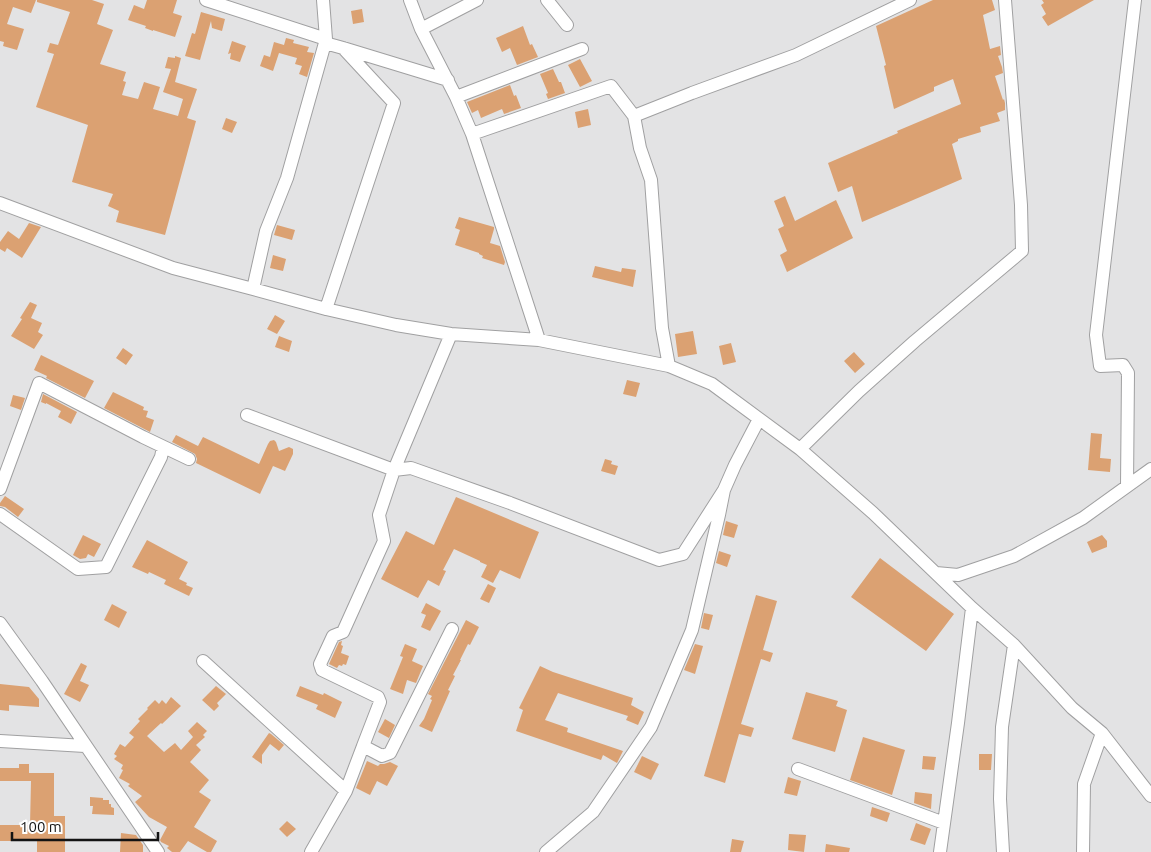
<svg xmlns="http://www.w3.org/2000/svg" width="1151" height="852" viewBox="0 0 1151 852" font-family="Ubuntu,sans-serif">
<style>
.building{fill:#dba172}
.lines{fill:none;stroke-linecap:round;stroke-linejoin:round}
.minor-casing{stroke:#a0a0a1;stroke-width:14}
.minor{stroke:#fff;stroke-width:12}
</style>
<rect width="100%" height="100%" fill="#e3e3e4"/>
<path class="building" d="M0,0H36L31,13L13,7L7,24L24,29L17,50L3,46L4,42L0,41Z
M37,0H92L104,4L97,24L113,30L100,64L126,72L123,81L126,82L122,95L138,99L144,82L160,87L153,109L178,116L183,99L163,92L171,69L165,68L168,57L175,58V56L181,58L175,82L197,89L187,118L196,121L165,235L116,222L119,211L108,206L113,194L72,182L88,125L36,107L54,54L47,52L50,43L58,45L70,12L37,2Z
M147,0H177L173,13L182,16L175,37L153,30V31L145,28L146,26L128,20L134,5L144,9Z
M933,0H992L995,10L983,15L990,49L1000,46L1001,55L998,56L1002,67L1003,73L995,76L1003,100L1004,99L1005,103V110L997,113L1000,121L980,127L981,132L958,139V141L952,144L962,179L862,222L852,186L838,192L828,163L898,133L897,131L961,104L953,79L934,87V91L894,109L884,66L886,65L876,26Z
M1042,0H1094L1048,26L1042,17L1046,14L1041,5L1044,3Z
M362,9L364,22L353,24L351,11Z
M201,12L225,19L222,31L212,28L211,21L200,60L185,56L192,33L195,34Z
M523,26L530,45L532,44L538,57L517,65L510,48L502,52L496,38Z
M286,38L294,40L293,43L309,47L307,52L314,53L307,77L299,74L302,66L295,64L297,58L279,53L273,71L260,66L264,55L270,57L274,42L284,45Z
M232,41L246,46L240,62L230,59L231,53L228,54Z
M580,59L592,81L580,87L568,65Z
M553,69L559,82H561L565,93L548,99L546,94L548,93L540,74Z
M510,85L514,96L516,95L521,108L504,114L502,109L481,118L478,110L472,113L467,102Z
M588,109L591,125L578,128L575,112Z
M226,118L237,122L232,133L222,129Z
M785,196L795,221L836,200L853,238L787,272L780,255L787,251L778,229L784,226L774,201Z
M459,217L494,227V229L490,243L500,246L505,262L504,265L482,258L483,256L479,254V253L455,245L460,230L455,228Z
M29,223L41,227L22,258L7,248L5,252L0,249V242L8,231L19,239Z
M277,225L295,230L292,240L274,235Z
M273,255L286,259L283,271L270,268Z
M595,266L621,272L622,268L636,270L633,287L592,277Z
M30,302L37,305L31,318L42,323L38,332L43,335L34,349L11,336L22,319L20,318Z
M275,315L285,321L277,334L267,329Z
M693,331L697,354L678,357L675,334Z
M279,336L292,341L289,352L275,347Z
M731,343L736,362L723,365L719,346Z
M123,348L133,355L126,365L116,358Z
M854,352L865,364L855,373L844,361Z
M41,355L94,381L85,398L46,378L47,376L34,370Z
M627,380L640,383L636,397L623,394Z
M113,392L144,407L143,410L148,411L146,417L154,420L150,432L104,408Z
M43,394L77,412L71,424L58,417L61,411L46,403V404L41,402Z
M13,395L25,398L21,410L10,406Z
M1091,433L1102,434L1100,458L1111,459L1110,472L1088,470Z
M176,435L198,446L203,437L259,464L268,444L270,441L274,440L276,442L279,451L289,447L293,449V454L285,471L273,466L260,494L196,463L197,459L195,454L172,442Z
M605,459L612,461L611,464L618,466L615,475L601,471Z
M5,496L24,509L18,517L5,507L0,506V503Z
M456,497L539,532L520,579L500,570L493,583L481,577L487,565L480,562V561L454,549L443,570L446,571L439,586L428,580L418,598L381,579L406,531L434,545Z
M726,521L738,525L734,538L723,535Z
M83,535L101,544L94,557L88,554L86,558L80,559L73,555Z
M1102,535L1107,541V547L1092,553L1087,542Z
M147,540L188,562L179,579L187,583L186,585L193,588L189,596L164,584L166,580L149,572L148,574L132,567Z
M719,551L731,555L727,567L716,563Z
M880,558L954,614L926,651L851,597Z
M488,584L496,588L489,603L480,599Z
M756,595L777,601L763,650L773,653L770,662L761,659L741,724L754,728L751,737L739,734L725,783L704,776Z
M426,603L441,611L430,631L421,627L426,615L421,613Z
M112,604L127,612L119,628L104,620Z
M704,613L713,615L709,630L701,628Z
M466,620L479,627L470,645L468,644L460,660H461L453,675L455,676L448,690L450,691L432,732L419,726L424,719L432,700L430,699L432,696L428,694Z
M342,641L341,645L343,646L341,653L349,656L346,665L343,664L342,666L339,665L337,668L329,664L339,642Z
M405,644L417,649L412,661L423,666L416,683L407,680L403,694L390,689L403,657L400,656Z
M695,644L703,646L695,674L684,670Z
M81,663L87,666L80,681L89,685L80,702L64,694Z
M540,666L553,672L633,698L631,705L644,712L638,725L626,720L628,716L558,693L545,720L568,728L567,732L623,751L617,763L603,755L601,760L516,731L523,710L519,708Z
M0,684L29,687L39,699V707L9,705V711L0,710Z
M216,686L226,694L217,703L219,706L214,711L202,700Z
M300,686L323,695L324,693L342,702L335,718L316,709L318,705L296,696Z
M806,692L838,701L836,706L847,710L835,752L792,739Z
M171,697L181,706L162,724L161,723L147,736L164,752L175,743L181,750L193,737L188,731L197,722L207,731L203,735L205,737L196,745L201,750L190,762L209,780L199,792L211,800L194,827L217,841L211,852H207L188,841L180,852H172L167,848L169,846L161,842L160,840L167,827L149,817L135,802L142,796L128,786L130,784L119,778L123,770L121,769L123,765L114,759L117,756L114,754L120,744L125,747L134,737L129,733L140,721L138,719L148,709L147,708L155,700L159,704L162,700L166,704Z
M385,719L395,725L389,738L378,732Z
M269,733L271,734L284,745L279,751L270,744L262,755V764L252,757Z
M863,737L905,750L892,795L850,780Z
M979,754H992L991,770H979Z
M642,756L659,764L651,780L634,772Z
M923,756L936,757L934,770L922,769Z
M367,761L378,766L380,764H384L390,762L398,766L387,786L377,781L370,795L356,788Z
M19,764H29V773H54V816H65V852H37V841H0V825H30L31,781H0V768H19Z
M788,777L801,781L797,796L784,793Z
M915,792L932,794L931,809L914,803Z
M90,797L103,798V800H109V804H111V807L114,808V815L92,814L93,806H90Z
M872,807L890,813L887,822L870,816Z
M287,821L296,829L287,837L279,829Z
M916,823L931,829L925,845L910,840Z
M121,833L136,835L143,845V852H120Z
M789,834L806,835L804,852L788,850Z
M732,839L744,841L741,852H730Z
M826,844L850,848L849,852H825Z"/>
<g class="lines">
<g class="minor-casing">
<path id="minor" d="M206,0L326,39L325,43L343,48L448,80
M323,0L326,39
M410,0L421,29L456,97L472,134L539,340
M547,0L567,25
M421,29L477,0
M456,97L582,49
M634,116L640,148L651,180L662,328L669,366
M472,134L611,86L634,116L692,93L796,55L910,0
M0,203L173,268L253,289L326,309L396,325L451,334L539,340L669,366L712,384L800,449L873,513L972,608L1014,645L1072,708L1102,733L1151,796
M253,289L266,231L287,178L325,43
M326,309L394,103L343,48
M247,415L394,470L411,468L510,503L659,560L683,554L724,490
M800,449L859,391L915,341L1022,251L1021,205L1005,0
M1127,486L1128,373L1123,365L1100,366L1096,335L1135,0
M0,489L39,383L143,437L189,459
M0,514L78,569L106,567L161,457L163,447
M936,573L958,575L1014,556L1083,518L1151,469
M0,623L42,681L158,852
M203,661L346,791
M0,741L85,746
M363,746L380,702L378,697L322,670L320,664L333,636L343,632L384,541L379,515L394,470L451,334
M798,769L944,823
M311,852L346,791L363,746L382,756L390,753L452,629
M546,852L593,812L651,727L692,630L719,515L724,490L735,465L759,419
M940,852L958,723L972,608
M1003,852L1000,799L1002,727L1014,645
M1083,852L1084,784L1102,733"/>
</g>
<use href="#minor" class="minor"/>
</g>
<path d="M12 832v8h146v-8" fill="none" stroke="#131313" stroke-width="2.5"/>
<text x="20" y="832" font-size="15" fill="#131313" stroke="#ffffff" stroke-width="4" paint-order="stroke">100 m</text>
</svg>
